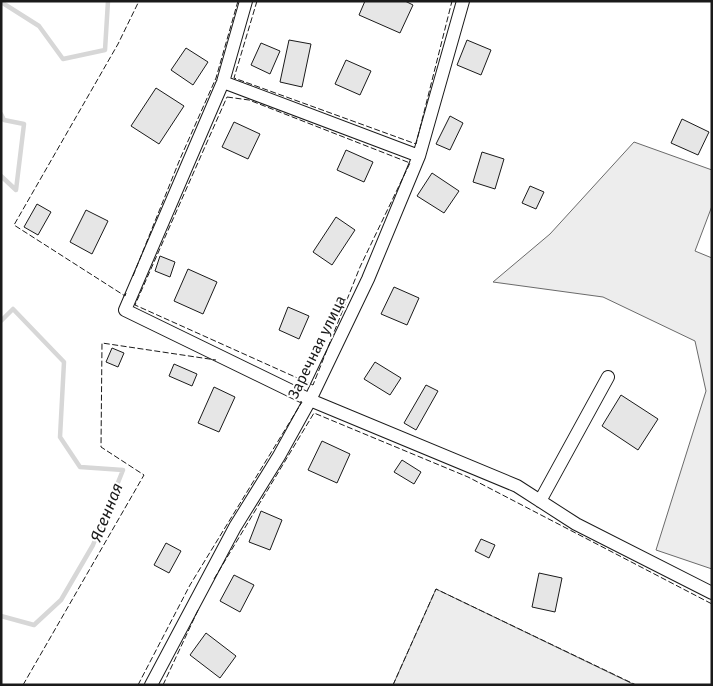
<svg xmlns="http://www.w3.org/2000/svg" width="713" height="686" viewBox="0 0 713 686" font-family="'Fira Sans',sans-serif">
<style>
.green{fill:#ededed;stroke:#6a6a6a}
.lines{fill:none;stroke-linecap:round;stroke-linejoin:round}
.stream{stroke:#d7d7d7;stroke-width:4.5}
.building{fill:#e6e6e6;stroke:#1a1a1a}
.minor-casing{stroke:#1a1a1a;stroke-width:14}
.minor{stroke:#fff;stroke-width:12}
.fence{stroke:#1a1a1a;stroke-width:1;stroke-dasharray:6 2.5;stroke-linecap:butt}
.labels{text-anchor:middle;stroke-width:4;stroke-linejoin:round;paint-order:stroke}
.street-label{font-size:15px;fill:#1a1a1a;stroke:#fff}
.water-label{font-size:16px;font-style:italic;fill:#1a1a1a;stroke:#fff}
</style>
<rect width="100%" height="100%" fill="#fff"/>
<path class="green" d="M634,142L712,170V206L695,251L712,258V569L656,550L706,391L695,341L603,297L493,282L550,234Z
M436,589L635,685H393Z"/>
<g class="lines">
<path class="stream" d="M1,2L39,26L63,59L105,50L108,1
M1,114L4,120L24,124L16,190L1,176
M1,321L13,309L64,362L60,437L80,467L123,470L93,545L61,600L34,625L1,616"/>
</g>
<path class="building" d="M365,1H405L413,5L400,33L359,15Z
M289,40L311,44L302,87L280,82Z
M467,40L491,50L481,75L457,65Z
M261,43L280,51L270,74L251,65Z
M186,48L208,62L193,85L171,70Z
M346,60L371,71L360,95L335,84Z
M156,88L184,106L159,144L131,126Z
M450,116L463,123L450,150L436,144Z
M682,119L709,132L698,155L671,143Z
M234,122L260,134L248,159L222,147Z
M346,150L373,162L364,182L337,170Z
M482,152L504,159L495,189L473,182Z
M432,173L459,191L444,213L417,196Z
M530,186L544,192L536,209L522,203Z
M37,204L51,212L38,235L24,227Z
M86,210L108,221L92,254L70,242Z
M336,217L355,230L332,265L313,252Z
M160,256L175,262L170,277L155,271Z
M188,269L217,282L203,314L174,301Z
M394,287L419,298L407,325L381,314Z
M288,307L309,316L299,339L279,330Z
M112,348L124,353L118,367L106,362Z
M375,362L401,378L390,395L364,379Z
M174,364L197,374L192,386L169,376Z
M426,385L438,391L416,430L404,423Z
M214,387L235,397L219,432L198,423Z
M621,395L658,419L638,450L602,426Z
M322,441L350,454L337,483L308,470Z
M402,460L421,472L414,484L394,472Z
M261,511L282,520L270,550L249,542Z
M481,539L495,545L489,558L475,551Z
M166,543L181,551L169,573L154,565Z
M539,573L562,578L555,612L532,607Z
M234,575L254,585L240,612L220,601Z
M206,633L236,656L220,678L190,655Z"/>
<g class="lines">
<g class="minor-casing">
<path id="minor" d="M246,1L223,82L125,310L310,400L517,486L576,524L712,593
M223,82L419,156
M540,501L608,377
M151,685L235,527L279,456L310,400L368,279L419,156L463,1"/>
</g>
<use href="#minor" class="minor"/>
<path class="fence" d="M257,1L234,78L416,144L452,1
M227,97L249,100L410,163L360,267L313,385L135,305Z
M133,276L180,159L216,78L238,1
M126,293L125,296L14,225L118,44L139,1
M214,579L314,413L468,477L712,604
M23,685L144,475L101,447L102,343L216,360
M138,685L190,585L302,402L298,401
M163,685L199,608
M393,685L436,589L636,685"/>
</g>
<g class="labels">
<g class="street-label">
<text transform="translate(317 347) rotate(-64)" y="5">Заречная улица</text>
</g>
<g class="water-label">
<text transform="translate(106 512) rotate(-68)" y="6">Ясенная</text>
</g>
</g>
<rect width="713" height="686" fill="none" stroke="#1a1a1a" stroke-width="5"/>
</svg>
